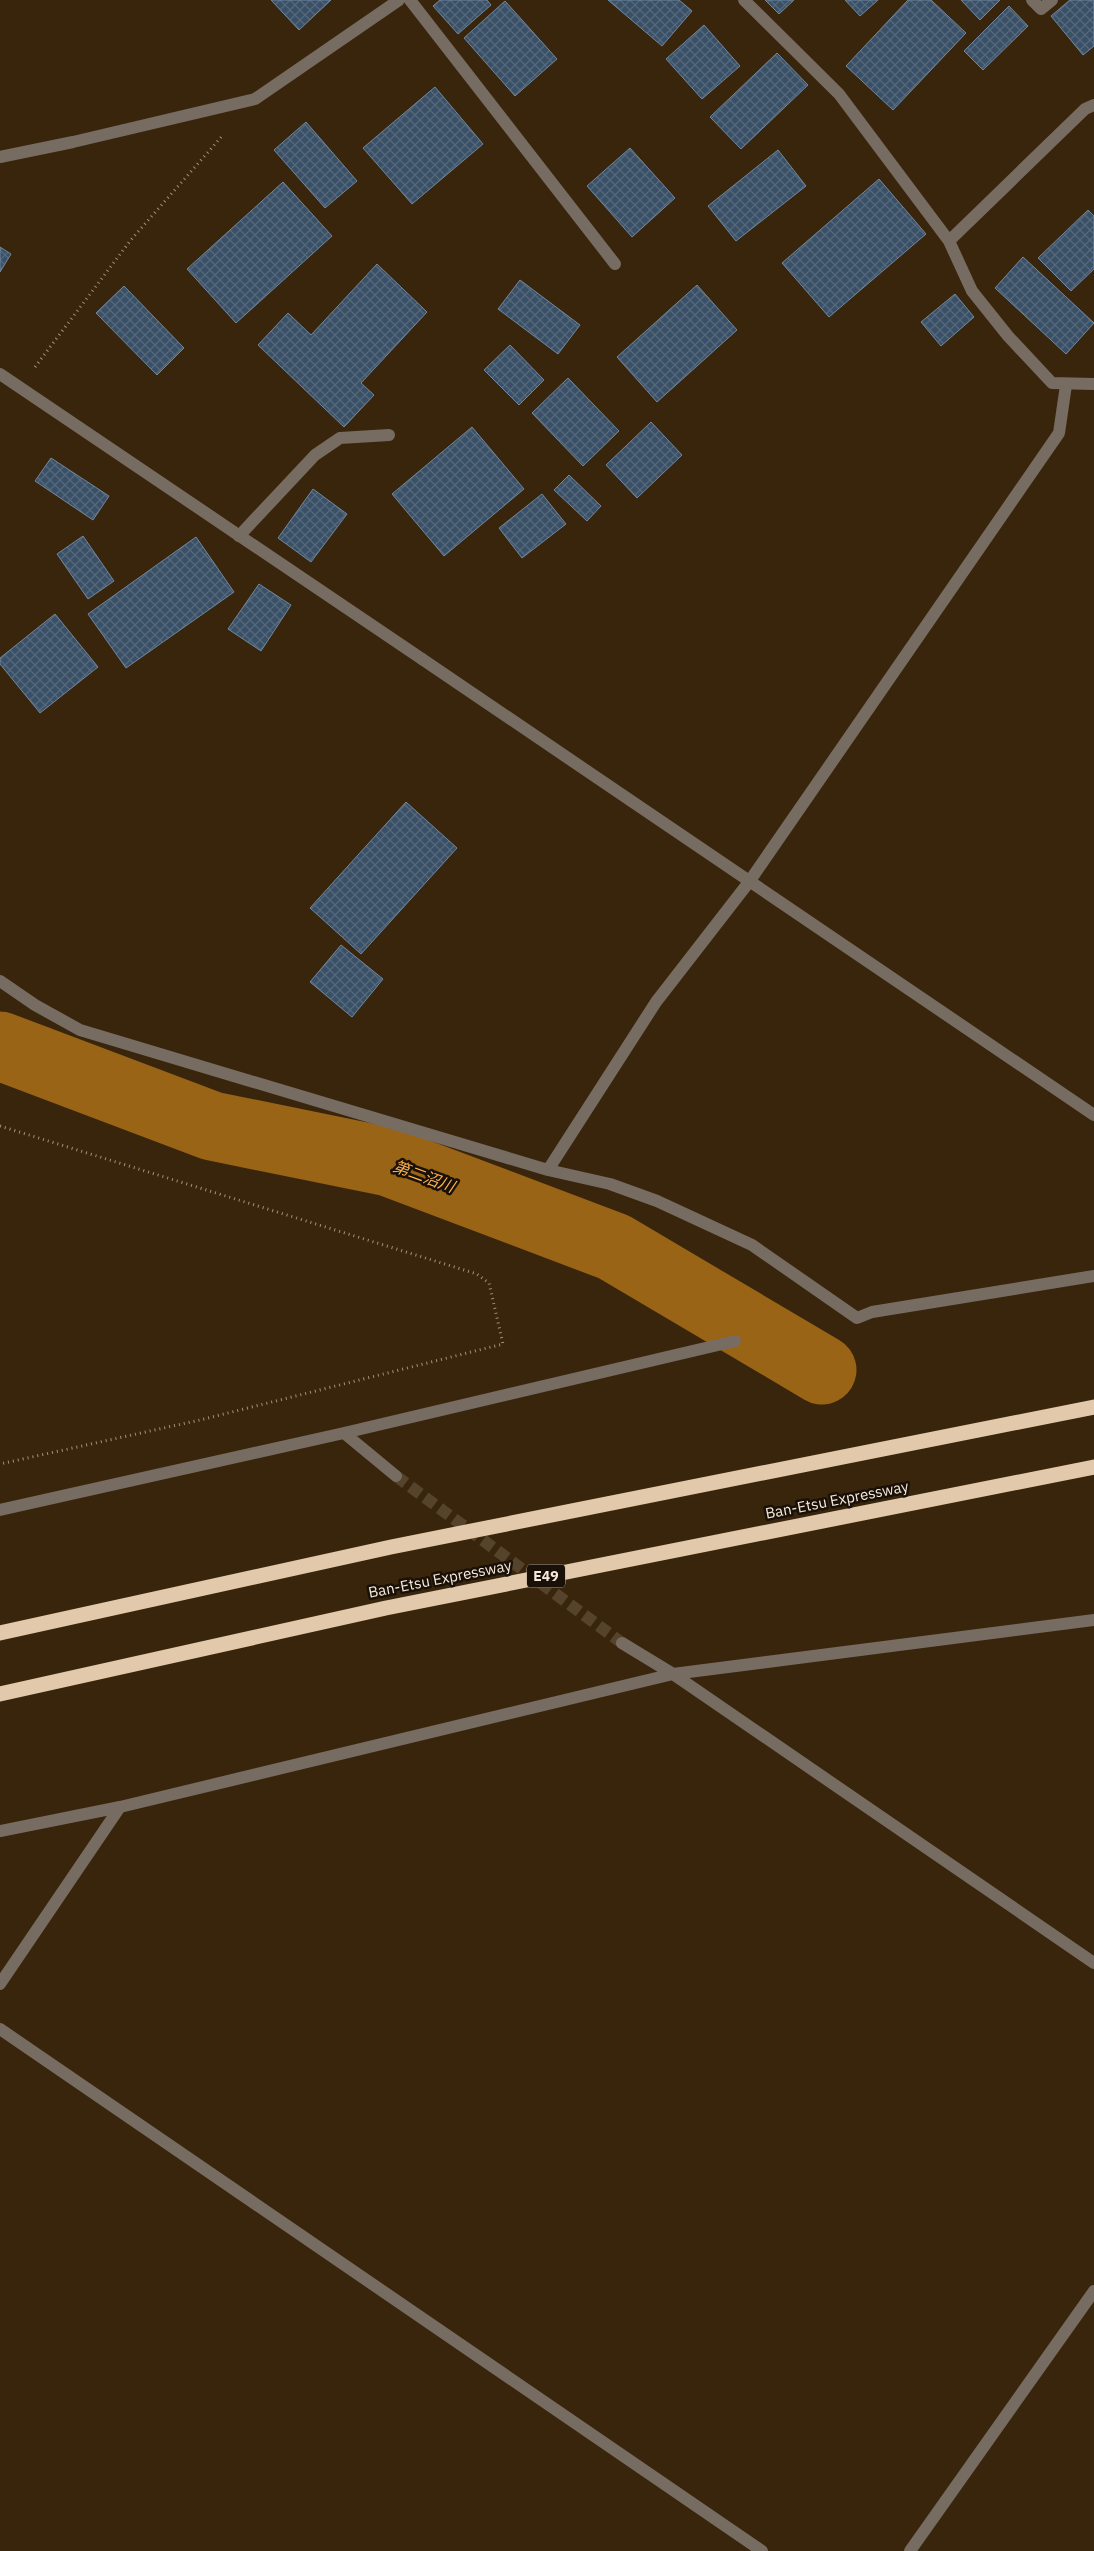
<svg xmlns="http://www.w3.org/2000/svg" width="1094" height="2551" viewBox="0 0 1094 2551" font-family="'IBM Plex Sans','Noto Sans JP',sans-serif">
<style>
.lines{fill:none;stroke-linecap:round;stroke-linejoin:round}
.river{stroke:#996415;stroke-width:69}
.building{fill:url(#building-cross-hatch);stroke:#6f88a1}
.minor-tunnel{stroke:#56432b;stroke-width:12;stroke-dasharray:12 6;stroke-linecap:butt}
.path{stroke:#a1917e;stroke-width:3;stroke-dasharray:1 4;stroke-linecap:butt}
.service{stroke:#776c61;stroke-width:12}
.minor{stroke:#776c61;stroke-width:12}
.tertiary{stroke:#776c61;stroke-width:12}
.motorway{stroke:#e2c9ac;stroke-width:15}
.labels{text-anchor:middle;stroke-width:5;stroke-linejoin:round;paint-order:stroke}
.shield{fill:#191107;stroke:#b4a99c;stroke-width:1}
.shield-label{font-size:14px;font-weight:bold;fill:#f7eadc}
.street-label{font-size:15px;fill:#f7eadc;stroke:#191107}
.water-label{font-size:16px;font-style:italic;fill:#fcb251;stroke:#191107}
</style>
<defs>
<pattern id="building-cross-hatch" width="8" height="8" patternUnits="userSpaceOnUse" patternTransform="scale(1.25)"><rect width="8" height="8" fill="#395067"/><path d="M0 0l8 8M0 8l8-8" fill="none" stroke="#56697c"/></pattern>
</defs>
<rect width="100%" height="100%" fill="#39250c"/>
<g class="lines">
<path class="river" d="M0,1046L212,1126L389,1162L614,1247L822,1370"/>
</g>
<path class="building" d="M271,0H331L299,30Z
M440,0H487L491,5L458,34L433,6Z
M608,0H679L692,11L662,46Z
M765,0H794L779,14Z
M845,0H878L860,16Z
M908,0H931L966,33L893,110L846,66Z
M961,0H1000L980,20Z
M1070,0H1094V46L1083,55L1051,16Z
M505,1L557,59L515,96L464,38Z
M1009,6L1028,26L983,70L964,51Z
M704,25L740,66L702,99L666,59Z
M777,53L808,85L741,149L710,117Z
M435,87L483,144L412,204L363,148Z
M306,122L357,181L325,208L274,150Z
M630,148L675,198L632,237L587,186Z
M778,150L806,186L736,241L708,206Z
M879,179L926,234L829,317L782,263Z
M283,182L332,236L236,323L187,269Z
M1088,210L1094,216V269L1071,291L1038,258Z
M0,247L11,254L0,272Z
M1023,257L1094,323L1066,354L995,288Z
M377,264L427,312L361,383L374,395L344,427L258,345L288,313L311,335Z
M520,280L580,325L558,354L498,309Z
M697,285L737,330L657,402L617,357Z
M124,286L184,348L157,375L96,313Z
M955,294L974,317L941,346L921,322Z
M510,345L544,380L519,405L484,370Z
M568,378L619,431L583,466L532,413Z
M651,422L682,455L637,498L606,465Z
M472,427L524,489L444,556L392,494Z
M51,458L109,496L93,520L35,481Z
M569,475L601,506L587,521L554,490Z
M313,489L347,514L311,562L278,538Z
M542,494L566,524L522,558L499,528Z
M83,536L114,581L88,599L57,554Z
M196,537L234,592L126,668L88,614Z
M259,584L291,605L261,651L228,629Z
M55,614L98,667L40,713L0,664V658Z
M406,802L457,848L361,954L310,908Z
M341,945L383,979L352,1017L310,982Z"/>
<g class="lines">
<path class="minor-tunnel" d="M396,1476L622,1643"/>
<path class="path" d="M35,367L130,241L223,135
M0,1126L477,1274L489,1283L503,1344L200,1420L0,1464"/>
<path class="service" d="M239,536L315,455L340,438L389,435"/>
<path class="minor" d="M410,0L615,264
M744,0L839,94L949,241L972,291L1008,336L1052,383L1094,384
M1032,0L1041,9L1052,0
M0,157L73,142L255,99L399,0
M949,241L1085,109L1094,105
M422,659L1094,1115
M0,981L35,1005L80,1030L548,1170L610,1184L657,1201L752,1245L857,1318L872,1312L1094,1276
M548,1170L656,1002L749,882L1059,433L1066,385
M344,1433L396,1476
M0,1510L344,1433L735,1341
M622,1643L673,1674L1094,1963
M0,1831L120,1807L673,1674L1094,1620
M0,1984L120,1807
M0,2029L762,2551
M910,2551L1094,2291"/>
<path class="tertiary" d="M0,374L422,659"/>
<path class="motorway" d="M0,1633L391,1547L1094,1407
M0,1694L386,1608L1094,1467"/>
</g>
<g class="labels">
<rect class="shield" x="527" y="1564.5" width="38" height="23" rx="4"/>
<g class="shield-label">
<text x="546" y="1581">E49</text>
</g>
<g class="street-label">
<text transform="translate(837 1500) rotate(-11)" y="5">Ban-Etsu Expressway</text>
<text transform="translate(440 1579) rotate(-11)" y="5">Ban-Etsu Expressway</text>
</g>
<g class="water-label">
<text transform="translate(424 1176) rotate(20)" y="6">第二沼川</text>
</g>
</g>
</svg>
